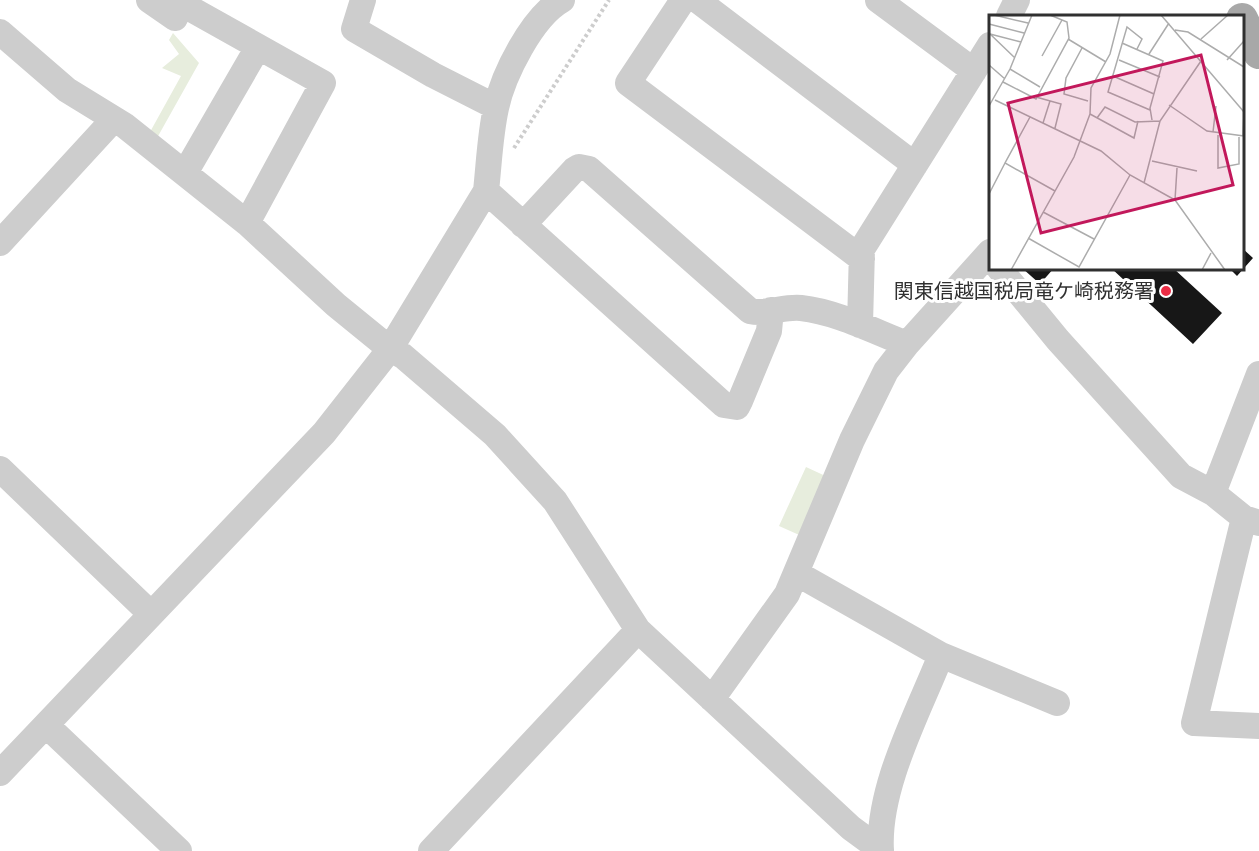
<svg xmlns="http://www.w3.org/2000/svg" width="1259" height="851" viewBox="0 0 1259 851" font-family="'Fira Sans','Noto Sans JP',sans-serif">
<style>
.green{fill:#e7eddd}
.building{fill:#171717}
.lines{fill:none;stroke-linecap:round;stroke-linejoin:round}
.path{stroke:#cdcdcd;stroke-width:4;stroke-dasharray:3 3;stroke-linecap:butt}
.minor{stroke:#cdcdcd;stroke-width:26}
.major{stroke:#a8a8a8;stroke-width:32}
.poi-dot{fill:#ec2d45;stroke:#fff;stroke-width:2}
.labels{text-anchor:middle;stroke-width:6;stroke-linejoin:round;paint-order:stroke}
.poi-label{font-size:20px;fill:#303030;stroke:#fff;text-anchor:end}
.inset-road{fill:none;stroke:#acacac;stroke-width:1.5}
.view{fill:#c2185b;fill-opacity:0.15;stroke:#c2185b;stroke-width:3}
.inset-edge{fill:none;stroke:#303030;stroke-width:3}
</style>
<rect width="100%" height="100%" fill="#fff"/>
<path class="green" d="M173,33L199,63L157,138L150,132L181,76L162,68L179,54L169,40Z
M806,467L832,479L806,538L779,526Z"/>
<path class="building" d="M1242,248L1253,258L1237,276L1229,268H1242Z
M1022,268H1054L1040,284Z
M1111,268H1173L1222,313L1193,344Z"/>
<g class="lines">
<path class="path" d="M514,148L609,0"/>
<path class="minor" d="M149,0L175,18L184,0
M363,0L354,29L433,75L496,107
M562,0C532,17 503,75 496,108C490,135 489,164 486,191L724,405L737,407L740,401L769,331L771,310
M683,0L628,83L862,259
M697,0L915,165
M878,0L974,71
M182,4L323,83L247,223
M1009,16L1017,0
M0,32L67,90L124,125L247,223L336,305L390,349L403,356L495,435L555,501L638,630L851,828L881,850
M185,173L258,47
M523,225L574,170L579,167L589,169L750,311C767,315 784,306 801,308C837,312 873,331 907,344
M0,243L114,119
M999,268L1058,340L1181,476L1213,493L1244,518L1259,523
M860,325L862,249L990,45
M0,469L151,614
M1213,493L1259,374
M1244,518L1194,723L1259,726
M796,573L941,655L1057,703
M712,699L787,594L852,440L886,371L907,344L990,252
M46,725L179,851
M0,773L324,433L390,349L486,191
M431,851L638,630
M881,851C877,788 918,713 941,655"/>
<path class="major" d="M1242,19L1259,53"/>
</g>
<circle class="poi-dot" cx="1166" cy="291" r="6"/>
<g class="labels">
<g class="poi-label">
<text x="1154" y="298">関東信越国税局竜ケ崎税務署</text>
</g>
</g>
<g transform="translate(989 15)">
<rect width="255" height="255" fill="#fff"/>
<path class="inset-road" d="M5,0L39,8M131,0L121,39L102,73L101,99L145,123L149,106M172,0L255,97M0,9L35,18M186,15L199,17L255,52M0,18L26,43M1,19L32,27M79,24L117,47M212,24L239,0M133,28L174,46L161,93L163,105M93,33L77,63L75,79L99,86M148,34L153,24L138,12L119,77L161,95M160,39L180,8M53,41L73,5M130,45L171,62M238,45L255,26M0,50L16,64M21,54L51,72M124,61L165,79M14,67L47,84L80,23L78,7L61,0M47,82L72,89L66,113M6,85L112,136L141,160L186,185M180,90L218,116L255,121M0,91L21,54L43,0M41,102L16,148L66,176M108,103L116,92L146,107L171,106M54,108L61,86M224,117L227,91M229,120V153L250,149V122M254,121L255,97M163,146L208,156M188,153L186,185L236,255M155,168L171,106L212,46M0,179L16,148M54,197L105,224M39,223L90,252L141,160M22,255L85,142L101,99M213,255L222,238"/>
<path class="view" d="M212,40L244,170L52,218L19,88Z"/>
<rect width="255" height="255" class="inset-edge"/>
</g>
</svg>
